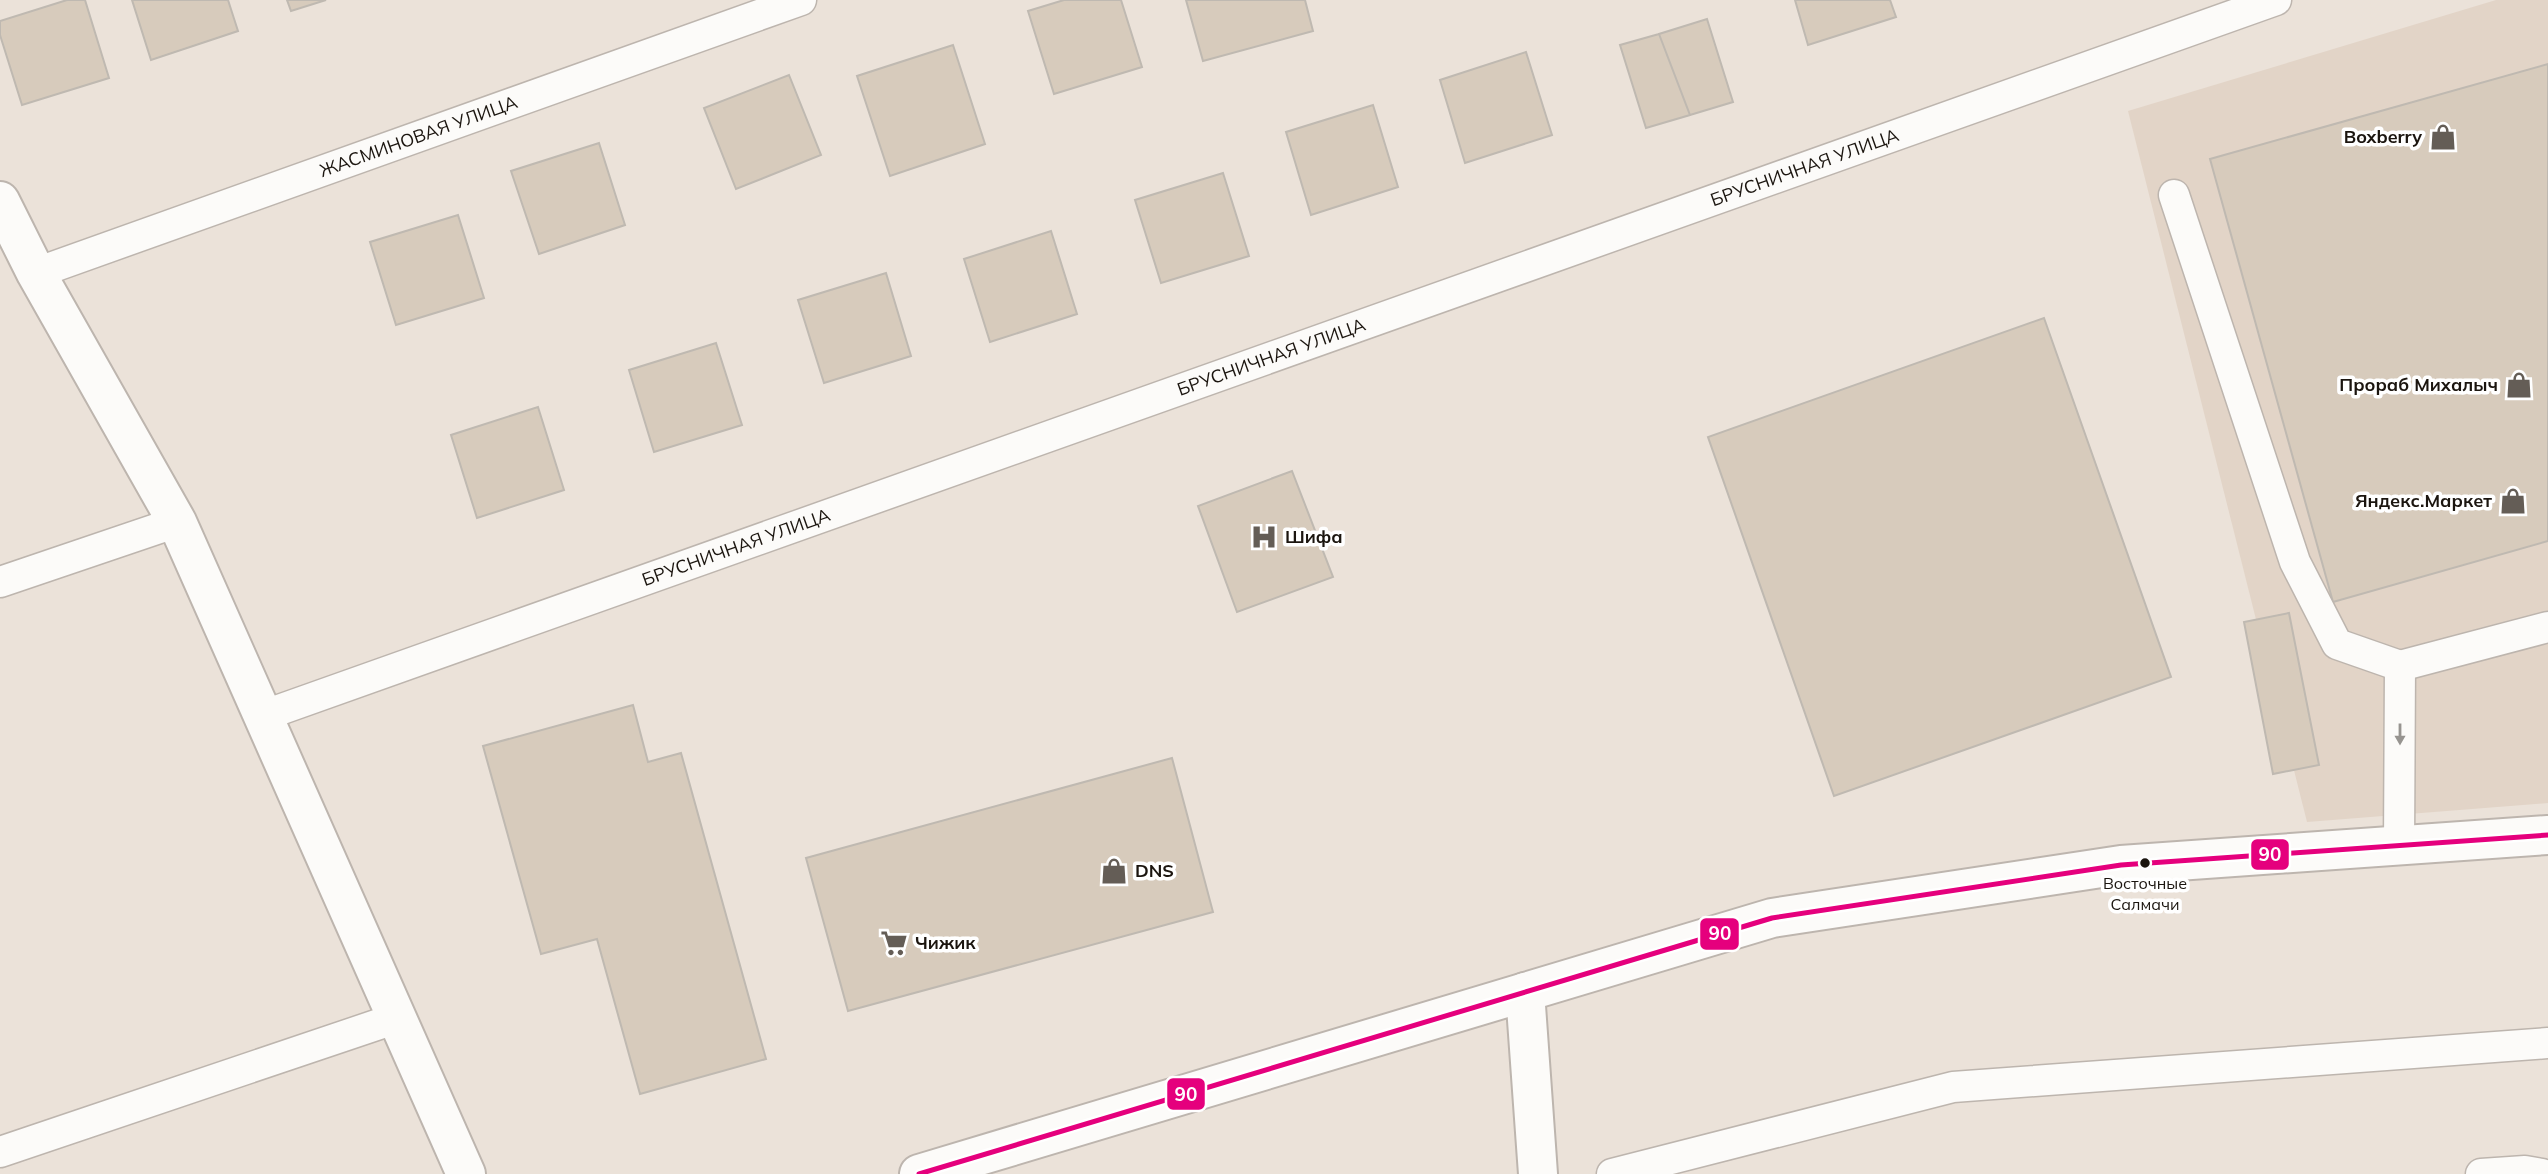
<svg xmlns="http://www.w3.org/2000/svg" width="2548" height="1174" viewBox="0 0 2548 1174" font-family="Mulish,sans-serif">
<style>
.commercial{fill:#e2d4c7}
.building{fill:#d7cbbc;stroke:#bfb9b1;stroke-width:2}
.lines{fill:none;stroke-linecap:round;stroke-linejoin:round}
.service-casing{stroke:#bdb5ae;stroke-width:33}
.minor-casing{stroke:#bdb5ae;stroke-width:42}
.tertiary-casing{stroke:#bdb5ae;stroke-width:42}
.service{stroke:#fcfbf9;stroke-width:30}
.minor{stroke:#fcfbf9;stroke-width:38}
.tertiary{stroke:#fcfbf9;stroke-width:38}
.bus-1-casing{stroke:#fff;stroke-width:10}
.bus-1{stroke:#e5007d;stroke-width:5}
.oneway{fill:#979490}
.bus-dot{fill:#1b150f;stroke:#fff;stroke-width:2.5}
.labels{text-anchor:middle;stroke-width:7;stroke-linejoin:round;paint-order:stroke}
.bus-label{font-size:16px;fill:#1b150f;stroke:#fff}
.street-label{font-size:18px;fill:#1b150f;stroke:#fff}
.poi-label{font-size:18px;font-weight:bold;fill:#1b150f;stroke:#fff;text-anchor:end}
.line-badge{stroke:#fff;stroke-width:2.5}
.badge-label{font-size:19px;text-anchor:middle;font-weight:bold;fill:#fff}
</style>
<rect width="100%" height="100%" fill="#ebe2d9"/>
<path class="commercial" d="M2496,0H2548V803L2307,822L2128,111Z"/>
<path class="building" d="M67,0H85L109,78L22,105L0,35V21Z
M132,0H228L238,31L151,60Z
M287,0H326L291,11Z
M1064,0H1121L1142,67L1054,94L1028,11Z
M1186,0H1305L1313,31L1203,61Z
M1795,0H1890L1896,17L1808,45Z
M1707,19L1733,102L1690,115L1659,34Z
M1659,34L1690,115L1646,128L1620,45Z
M953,45L985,144L890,176L857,76Z
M1526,52L1552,135L1465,163L1440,80Z
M2548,64V541L2333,602L2210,159Z
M789,75L821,155L736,189L704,108Z
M1373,105L1398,187L1311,215L1286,132Z
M599,143L625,225L539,254L511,171Z
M1223,173L1249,256L1161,283L1135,200Z
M458,215L484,298L396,325L370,242Z
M1051,231L1077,314L990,342L964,259Z
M886,273L911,356L824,383L798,300Z
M2044,318L2171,677L1834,796L1708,437Z
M716,343L742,425L654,452L629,370Z
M538,407L564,490L477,518L451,435Z
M1292,471L1333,577L1237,612L1198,506Z
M2289,613L2319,765L2273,774L2244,622Z
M633,705L648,762L681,753L766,1059L640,1094L597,939L541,954L483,746Z
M1172,758L1213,912L848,1011L806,858Z"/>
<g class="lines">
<g class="service-casing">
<g id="service">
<path d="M2174,195L2295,562L2337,644L2400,666L2548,627"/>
<path id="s1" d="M36,273L801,0"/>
<path d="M0,582L177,522"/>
<path id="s2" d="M265,715L2276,0"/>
<path d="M2399,846L2400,666"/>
<path d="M0,1152L397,1018"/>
<path d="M1612,1174L1953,1087L2548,1043"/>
<path d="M2481,1174L2525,1171L2542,1174"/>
</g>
</g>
<g class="minor-casing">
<path id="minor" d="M0,201L36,273L177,522L466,1174
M1525,992L1538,1174"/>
</g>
<g class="tertiary-casing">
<path id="tertiary" d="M919,1174L1772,918L2121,865L2548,835"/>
</g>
<use href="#service" class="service"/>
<use href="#minor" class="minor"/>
<use href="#tertiary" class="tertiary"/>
<g class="bus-1-casing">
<path id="bus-1" d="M919,1174L1772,918L2121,865L2548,835"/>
</g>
<use href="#bus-1" class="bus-1"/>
</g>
<defs><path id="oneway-solid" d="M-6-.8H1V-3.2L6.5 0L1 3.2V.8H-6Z" transform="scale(1.75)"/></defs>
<use class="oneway" href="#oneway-solid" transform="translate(2400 734) rotate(90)"/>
<defs>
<g id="shop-bare" transform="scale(2.1)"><path d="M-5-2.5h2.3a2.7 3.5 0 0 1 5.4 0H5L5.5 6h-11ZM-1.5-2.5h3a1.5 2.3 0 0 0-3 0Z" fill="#645d56" stroke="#fff" stroke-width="2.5" paint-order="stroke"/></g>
<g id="hospital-bare" transform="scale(2.1)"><path d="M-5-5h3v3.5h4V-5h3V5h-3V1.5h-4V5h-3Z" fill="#645d56" stroke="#fff" stroke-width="2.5" paint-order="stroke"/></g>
<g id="supermarket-bare" transform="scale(2.1)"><path d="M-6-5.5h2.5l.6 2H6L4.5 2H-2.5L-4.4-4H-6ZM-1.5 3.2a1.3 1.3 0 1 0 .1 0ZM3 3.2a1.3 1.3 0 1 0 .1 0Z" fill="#645d56" stroke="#fff" stroke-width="2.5" paint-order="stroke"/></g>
</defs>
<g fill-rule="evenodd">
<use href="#shop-bare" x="2443" y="137"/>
<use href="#shop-bare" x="2519" y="385"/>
<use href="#shop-bare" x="2513" y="501"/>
<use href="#hospital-bare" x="1264" y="537"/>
<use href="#shop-bare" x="1114" y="871"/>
<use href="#supermarket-bare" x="894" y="943"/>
</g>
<circle class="bus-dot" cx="2145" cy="863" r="6"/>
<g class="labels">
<g class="bus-label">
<text x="2145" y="889">Восточные<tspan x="2145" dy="21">Салмачи</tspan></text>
</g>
<g class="street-label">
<text dy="6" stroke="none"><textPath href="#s1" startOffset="406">ЖАСМИНОВАЯ УЛИЦА</textPath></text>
<text dy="6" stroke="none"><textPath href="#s2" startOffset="1634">БРУСНИЧНАЯ УЛИЦА</textPath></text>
<text dy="6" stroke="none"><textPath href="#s2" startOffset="1068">БРУСНИЧНАЯ УЛИЦА</textPath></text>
<text dy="6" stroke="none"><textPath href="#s2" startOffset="500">БРУСНИЧНАЯ УЛИЦА</textPath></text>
</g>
<g class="poi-label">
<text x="2422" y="143">Boxberry</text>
<text x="2498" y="391">Прораб Михалыч</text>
<text x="2492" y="507">Яндекс.Маркет</text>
<text x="1285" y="543" text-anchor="start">Шифа</text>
<text x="1135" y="877" text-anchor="start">DNS</text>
<text x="915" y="949" text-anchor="start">Чижик</text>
</g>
</g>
<g class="line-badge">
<rect x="2250" y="838" width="40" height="33" rx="7" fill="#e5007d"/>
<rect x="1699" y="917" width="41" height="34" rx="7" fill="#e5007d"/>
<rect x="1166" y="1077" width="40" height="34" rx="7" fill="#e5007d"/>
</g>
<g class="badge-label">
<text x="2270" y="861">90</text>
<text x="1720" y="940">90</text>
<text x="1186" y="1101">90</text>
</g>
</svg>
